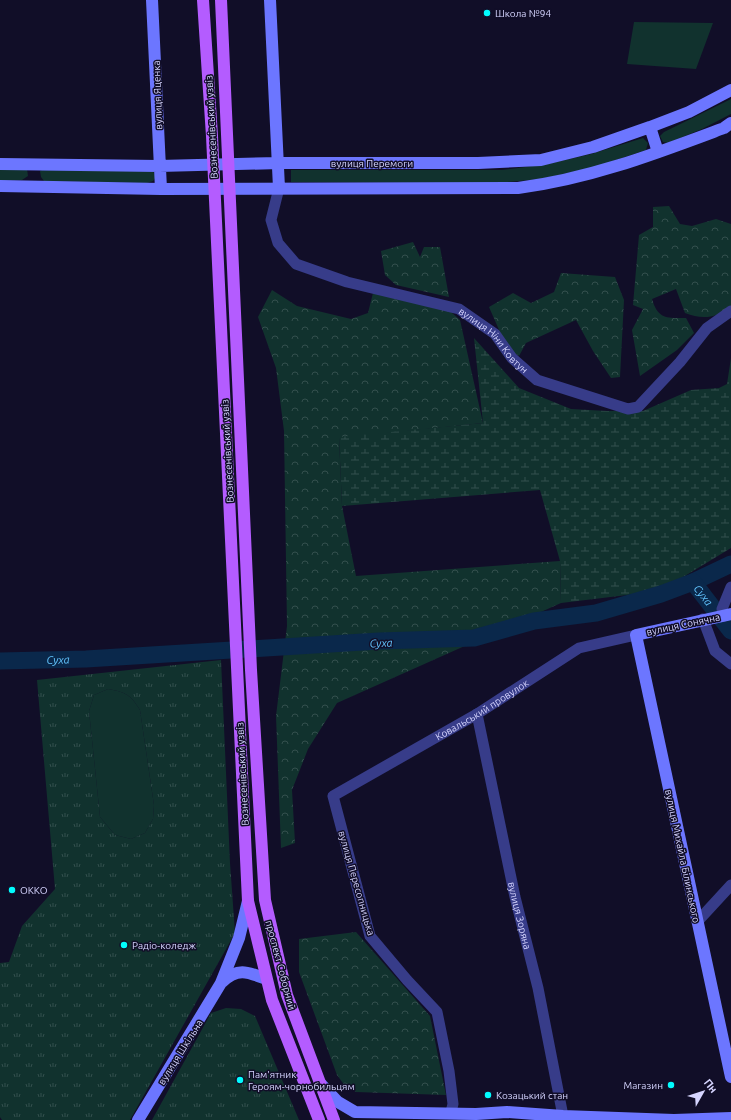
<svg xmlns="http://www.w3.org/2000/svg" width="731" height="1120" viewBox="0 0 731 1120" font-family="Ubuntu,sans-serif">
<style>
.grass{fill:#11322e}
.forest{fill:url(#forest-crowns)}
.wetland{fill:url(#wetland-marsh)}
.park{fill:url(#park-tufts);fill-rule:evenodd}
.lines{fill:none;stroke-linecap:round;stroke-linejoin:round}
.river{stroke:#0a284b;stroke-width:17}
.street{stroke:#373c89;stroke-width:11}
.secondary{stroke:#6c76ff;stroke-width:12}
.primary{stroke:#b45cff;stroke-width:12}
.poi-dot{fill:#01fcff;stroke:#110e28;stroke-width:1.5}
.labels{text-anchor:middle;stroke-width:3;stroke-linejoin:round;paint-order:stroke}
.poi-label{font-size:10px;fill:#d6d5ff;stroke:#110e28;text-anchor:start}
.street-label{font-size:10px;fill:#d6d5ff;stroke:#110e28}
.water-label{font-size:11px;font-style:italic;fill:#63c5ff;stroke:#110e28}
</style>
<defs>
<pattern id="forest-crowns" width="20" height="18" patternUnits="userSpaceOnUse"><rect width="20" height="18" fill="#11322e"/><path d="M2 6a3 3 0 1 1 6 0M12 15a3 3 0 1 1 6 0" fill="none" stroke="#334f4d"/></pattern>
<pattern id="wetland-marsh" width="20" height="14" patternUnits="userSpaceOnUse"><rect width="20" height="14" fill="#11322e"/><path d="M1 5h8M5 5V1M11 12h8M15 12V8" fill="none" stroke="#334f4d"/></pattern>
<pattern id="park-tufts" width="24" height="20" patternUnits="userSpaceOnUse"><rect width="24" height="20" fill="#11322e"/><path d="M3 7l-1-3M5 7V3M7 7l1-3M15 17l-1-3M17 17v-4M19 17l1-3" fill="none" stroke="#334f4d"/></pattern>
</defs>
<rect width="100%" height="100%" fill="#110e28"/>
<path class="grass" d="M634,22L713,23L696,69L627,64Z
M731,99V114L702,129L668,143L663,142L660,136L664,132Z
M643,138L648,143L646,150L595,167L540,179L497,183L291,182V170H502L548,164L591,154Z
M0,167L27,169L28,176L22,180L0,181Z
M46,168L153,171L156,177L153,181L147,183L44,181L41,177L40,171Z
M108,689C126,692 131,695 140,710L154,805L153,819L145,833L131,839L115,835L100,817L89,711L94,695Z"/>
<path class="forest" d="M669,206L680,224L692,226L716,219L731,224V307C715,318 703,320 685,313L676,289L652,299C658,320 668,318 686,318L694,333L677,350L640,376L632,330L643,309L633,305L639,235L653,227V207Z
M413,242L420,257L424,247H440L449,297L396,285L385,275L381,251Z
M561,273L615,277L624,300L620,377L611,378L593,351L576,320L526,343L519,356L507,348L489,307L513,293L531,303L554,292Z
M272,290L297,306L351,319L368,313L373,293L451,312L460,320L483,423L339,438L342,506L356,576L560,561L561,603L337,703L308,749L292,790L295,843L281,848L276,716L287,626L284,431L276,368L258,317Z
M356,932L430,1016L446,1095L356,1092L345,1086L337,1075L299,972V939Z"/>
<path class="wetland" d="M474,338L519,388L571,409L607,411H643L691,390L719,388L727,384L731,358V548L660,591L561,603L560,561L540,490L342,506L339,437L483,423Z"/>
<path class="park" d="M221,660L230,863L235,933L130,1120H2L0,1117V963L9,962L22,926L55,889L37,680ZM108,689C126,692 131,695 140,710L154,805L153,819L145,833L131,839L115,835L100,817L89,711L94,695Z
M226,1008L241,1009L255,1016L299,1120H152L211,1013Z"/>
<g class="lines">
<g class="river">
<path d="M693,582L731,564"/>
<path id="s1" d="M0,661L86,659L379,641L474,638L534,621L596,613L661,594L693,582L731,631"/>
</g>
<g class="street">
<path id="s2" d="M279,188L271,220L278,243L296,264L347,282L459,309L495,334L512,358L537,380L628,409L638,407L680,362L707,328L731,311"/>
<path d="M724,616L722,609L731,587"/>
<path d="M703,619L715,651L731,664"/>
<path id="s3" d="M477,714L515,897L538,988L563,1116"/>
<path d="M697,922L731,885"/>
<path id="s4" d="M451,1112L453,1104L449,1071L437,1012L407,980L370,936L333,796L477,714L579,648L636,635"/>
</g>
<path class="secondary" d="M152,0L161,189
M270,0L279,188
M650,127L658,152
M0,164L159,166L279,163H478L541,160L593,147L650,127L689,112L731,90
M0,186L161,189L518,188C590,179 657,153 724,128L731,123
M731,614L636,635L731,1077
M222,982C238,967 248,972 266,979
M321,1084L338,1102L355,1112L476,1114L507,1112L563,1116L674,1120L731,1118
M138,1120L221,983L239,938L248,901"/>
<path class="primary" d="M203,0L212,136L248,901L272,1000L319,1120
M221,0L251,670L265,900L287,995L334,1120"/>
</g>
<g class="poi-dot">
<circle cx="487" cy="13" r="4"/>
<circle cx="12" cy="890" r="4"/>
<circle cx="124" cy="945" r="4"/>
<circle cx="240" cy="1080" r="4"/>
<circle cx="671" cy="1085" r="4"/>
<circle cx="488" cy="1095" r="4"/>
</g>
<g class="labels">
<g class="poi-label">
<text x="495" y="17">Школа №94</text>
<text x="20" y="894">ОККО</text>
<text x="132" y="949">Радіо-коледж</text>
<text x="248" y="1078">Пам'ятник<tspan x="248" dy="12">Героям-чорнобильцям</tspan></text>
<text x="663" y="1089" text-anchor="end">Магазин</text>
<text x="496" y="1099">Козацький стан</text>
</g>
<g class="street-label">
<text transform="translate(157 95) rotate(-92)" y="4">вулиця Яценка</text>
<text transform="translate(211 127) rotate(-93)" y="4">Вознесенівський узвіз</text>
<text x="372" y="167">вулиця Перемоги</text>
<text dy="4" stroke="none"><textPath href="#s2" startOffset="301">вулиця Ніни Ковтун</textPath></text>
<text transform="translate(227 451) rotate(-93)" y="4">Вознесенівський узвіз</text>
<text transform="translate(683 624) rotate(-12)" y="4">вулиця Сонячна</text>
<text dy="4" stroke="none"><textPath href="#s4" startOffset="520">Ковальський провулок</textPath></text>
<text transform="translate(242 774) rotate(-93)" y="4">Вознесенівський узвіз</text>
<text transform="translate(683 856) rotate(78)" y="4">вулиця Михайла Білинського</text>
<text transform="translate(357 883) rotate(74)" y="4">вулиця Пересопницька</text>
<text dy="4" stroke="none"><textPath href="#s3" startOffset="206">вулиця Зоряна</textPath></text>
<text transform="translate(281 965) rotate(75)" y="4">проспект Соборний</text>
<text transform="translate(180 1052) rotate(-58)" y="4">вулиця Шкільна</text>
</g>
<g class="water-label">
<text dy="4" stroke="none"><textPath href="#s1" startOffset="718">Суха</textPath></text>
<text transform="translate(381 643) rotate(-3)" y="4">Суха</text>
<text dy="4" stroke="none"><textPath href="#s1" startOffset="58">Суха</textPath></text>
</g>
</g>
<g transform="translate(703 1092) rotate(51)" stroke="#110e28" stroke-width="3" paint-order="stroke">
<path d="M0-3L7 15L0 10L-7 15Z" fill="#d6d5ff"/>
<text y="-6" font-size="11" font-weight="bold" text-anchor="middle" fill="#d6d5ff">Пн</text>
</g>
</svg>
